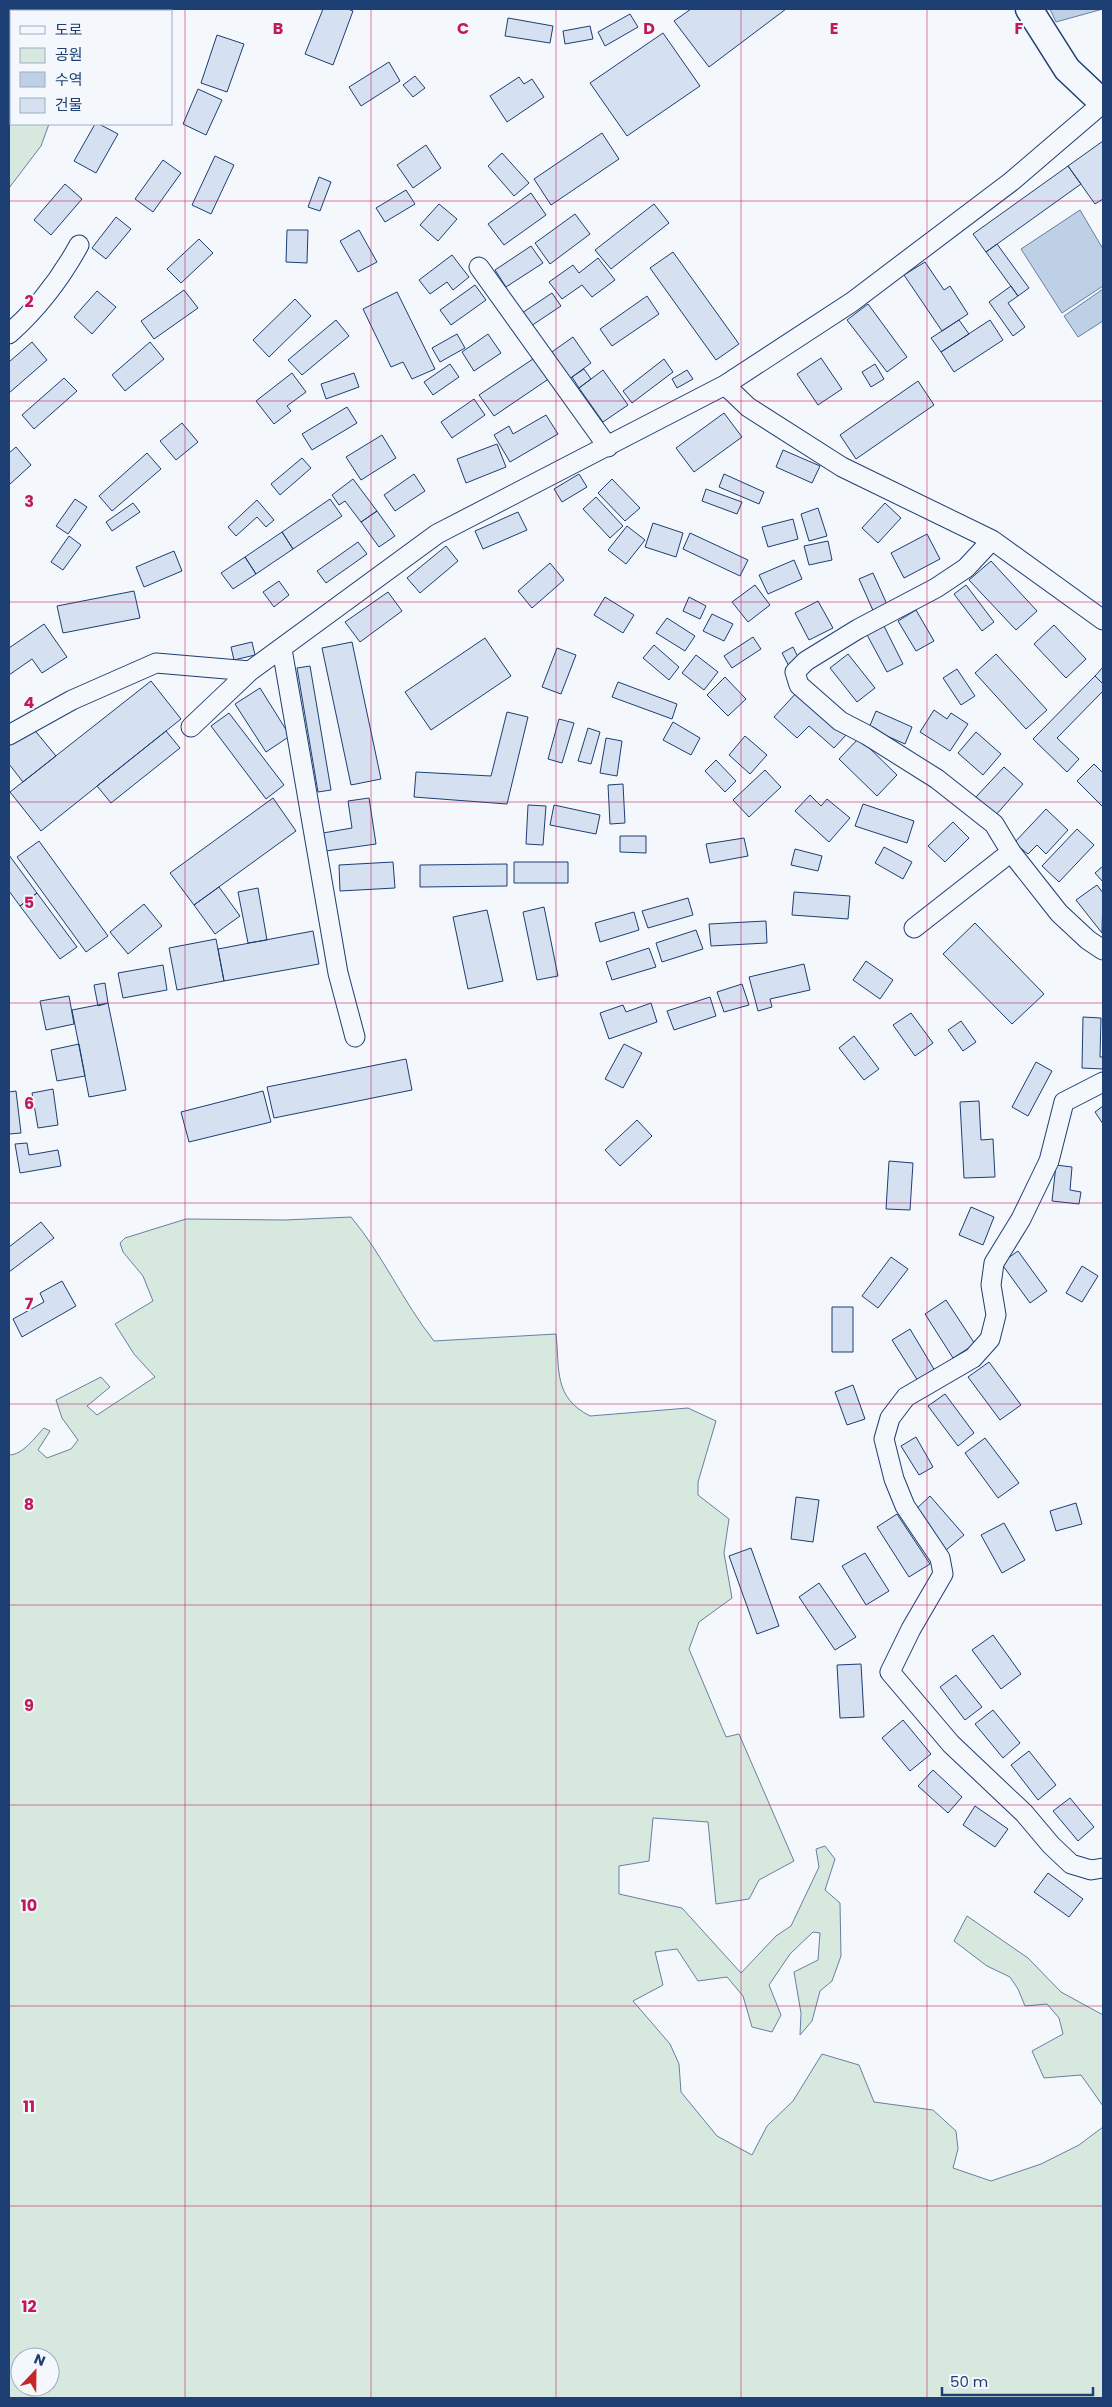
<svg xmlns="http://www.w3.org/2000/svg" width="1112" height="2407" viewBox="0 0 1112 2407" font-family="Poppins,'Noto Sans KR',sans-serif">
<style>
.green{fill:#d7e8df;stroke:#687fa3;fill-rule:evenodd}
.water{fill:#bed0e5;stroke:#687fa3}
.building{fill:#d5e0f0;stroke:#1d3f73}
.lines{fill:none;stroke-linecap:round;stroke-linejoin:round}
.street-casing{stroke:#1d3f73;stroke-width:21}
.secondary-casing{stroke:#1d3f73;stroke-width:29}
.street{stroke:#f4f7fb;stroke-width:19}
.secondary{stroke:#f4f7fb;stroke-width:26}
.grid{fill:none;stroke:#c2185b;stroke-width:1;stroke-opacity:0.55}
.grid-label{font-size:16px;text-anchor:middle;font-weight:bold;fill:#c2185b;stroke:#f4f7fb;stroke-width:4;stroke-linejoin:round;paint-order:stroke}
</style>
<rect width="100%" height="100%" fill="#f4f7fb"/>
<path class="green" d="M9,9H93L92,11H11V124H49L41,146L9,188Z
M351,1217C383,1255 403,1302 434,1341L556,1334C560,1370 553,1397 590,1416L688,1408L716,1421L698,1482V1495L729,1519L724,1553L732,1598L699,1622L689,1649L726,1737L739,1734L794,1861L759,1880L749,1899L716,1904L708,1822L653,1818L649,1861L619,1866V1894L682,1908L741,1973L776,1936L791,1926L819,1867L816,1849L825,1846L835,1859L825,1890L840,1903L841,1956L832,1981L820,1991L812,2021L800,2035L801,2013L794,1972L818,1960L820,1933L813,1932L790,1954L769,1985L781,2015L772,2032L752,2027L743,1996L727,1977L698,1981L677,1949L655,1952L663,1985L633,2001L670,2044L679,2064L681,2092L717,2136L752,2155L767,2126L793,2101L822,2054L859,2065L874,2102L933,2110L956,2131L958,2149L953,2168L991,2181L1041,2164L1079,2145L1103,2127V2398H9V1455C23,1455 35,1437 44,1428L50,1431L38,1450L47,1458L71,1449L78,1440L62,1418L56,1400L101,1377L110,1387L87,1406L97,1415L155,1377L134,1354L115,1324L153,1301L143,1276L123,1252L120,1243L125,1238L186,1219L285,1220ZM20,2357H50V2387H20Z
M967,1916L1028,1958L1061,1992L1103,2015V2106L1081,2075L1044,2078L1032,2051L1063,2034L1059,2018L1047,2004L1025,2006L1018,1989L1010,1977L987,1966L954,1941Z"/>
<path class="water" d="M1050,9H1103L1056,22Z
M1080,210L1103,249V286L1062,313L1021,249Z
M1103,289V321L1078,337L1064,316Z"/>
<path class="building" d="M323,9H348L353,11L333,65L305,54Z
M691,9H786L709,67L674,21Z
M630,14L638,27L605,46L598,32Z
M508,18L553,26L550,43L505,36Z
M590,26L593,39L565,44L563,31Z
M663,33L700,86L627,136L590,83Z
M217,35L244,44L227,92L201,83Z
M389,62L400,81L361,106L349,87Z
M415,76L425,88L413,97L403,85Z
M519,77L524,84L532,79L544,97L507,122L490,96Z
M198,89L222,100L206,135L183,124Z
M95,124H99L118,134L96,173L74,161Z
M602,133L619,159L551,205L534,179Z
M1103,141V199L1095,204L1068,166Z
M426,145L441,168L413,188L397,165Z
M502,153L529,183L514,196L488,166Z
M215,156L234,165L211,214L192,205Z
M163,160L181,173L153,212L135,199Z
M1068,166L1081,184L986,252L973,234Z
M319,177L331,182L320,211L308,207Z
M65,184L82,199L51,235L34,220Z
M406,190L415,204L385,222L376,208Z
M531,193L546,215L504,245L488,224Z
M439,204L457,219L438,241L420,225Z
M654,204L669,223L611,269L595,250Z
M575,214L590,234L550,264L535,243Z
M116,217L131,229L106,259L92,248Z
M287,230H308L307,263L286,262Z
M359,230L377,262L358,272L340,241Z
M199,239L213,253L181,283L167,269Z
M997,244L1029,288L1018,296L986,252Z
M531,246L543,263L506,287L495,270Z
M673,252L739,344L716,360L650,268Z
M452,255L469,277L453,290L447,282L430,294L419,280Z
M598,258L615,280L592,297L582,285L562,299L549,282L573,265L579,273Z
M925,262L944,290L950,286L968,314L942,331L904,275Z
M475,285L486,300L451,325L440,310Z
M1011,286L1018,296L1008,303L1025,327L1013,336L989,302Z
M184,290L198,308L154,339L141,321Z
M97,291L116,307L92,334L74,317Z
M397,292L435,369L412,379L403,362L391,367L363,309Z
M552,293L561,306L528,328L519,315Z
M647,296L659,314L612,346L600,329Z
M295,299L311,316L269,357L253,340Z
M868,304L907,357L887,372L847,320Z
M336,320L349,336L302,375L288,360Z
M959,320L969,334L941,352L931,338Z
M990,320L1003,340L954,372L941,352Z
M457,334L465,348L440,362L432,348Z
M488,334L501,353L474,371L462,352Z
M573,337L591,363L568,380L549,354Z
M32,342L47,360L9,393V362Z
M150,342L164,359L125,391L112,375Z
M536,357L550,378L494,416L479,395Z
M821,358L842,389L818,405L797,374Z
M664,359L673,372L632,403L623,391Z
M450,364L459,377L433,395L424,382Z
M875,364L884,379L871,387L862,372Z
M584,369L591,379L579,388L572,377Z
M603,370L628,405L603,422L579,388Z
M687,370L693,379L677,388L672,379Z
M292,373L306,392L287,406L291,411L274,424L256,401Z
M354,373L359,387L326,399L321,384Z
M64,378L77,391L34,429L22,415Z
M918,381L934,405L856,459L840,435Z
M474,399L485,415L452,438L441,422Z
M347,407L357,423L312,450L302,434Z
M724,413L742,437L694,472L676,448Z
M546,415L558,434L510,462L494,435L509,426L513,434Z
M182,423L198,442L176,460L160,441Z
M382,435L396,458L361,480L346,457Z
M497,444L506,467L466,483L457,459Z
M16,447L31,465L9,485V453Z
M783,450L820,466L812,483L776,467Z
M147,453L161,469L112,511L99,496Z
M302,458L311,468L280,495L271,484Z
M414,474L425,491L395,511L384,495Z
M579,474L587,487L562,502L554,489Z
M724,474L764,492L759,504L719,487Z
M353,479L377,511L361,522L345,501L339,505L332,495Z
M612,479L640,508L625,521L598,493Z
M706,489L742,502L737,514L702,501Z
M596,497L623,526L610,538L583,509Z
M75,499L87,507L68,534L56,526Z
M330,499L342,516L293,549L282,532Z
M257,500L274,520L266,527L257,517L236,536L228,527Z
M133,503L140,512L112,531L106,522Z
M885,503L901,518L878,543L862,528Z
M818,508L827,536L809,541L801,514Z
M377,511L395,536L379,547L361,522Z
M518,512L527,530L483,549L475,531Z
M793,519L798,539L768,547L762,527Z
M653,523L683,533L676,557L645,547Z
M627,526L645,540L626,564L608,550Z
M282,532L293,549L256,574L245,557Z
M690,533L748,560L740,576L683,549Z
M927,534L940,559L904,578L891,553Z
M69,536L81,545L63,570L51,562Z
M828,541L832,560L809,565L804,546Z
M358,542L367,554L326,583L317,571Z
M446,546L458,561L420,593L407,578Z
M174,551L182,571L144,587L136,567Z
M245,557L256,574L233,589L221,573Z
M794,560L802,579L768,594L759,575Z
M991,561L1037,611L1016,630L969,580Z
M550,563L564,580L532,608L518,591Z
M873,573L889,609L875,615L859,579Z
M279,581L289,595L274,607L263,592Z
M755,585L770,605L748,622L732,602Z
M966,585L994,622L982,631L954,594Z
M134,591L140,618L63,633L57,606Z
M388,592L402,611L360,642L345,622Z
M605,597L634,615L623,633L594,615Z
M689,597L706,606L700,619L683,611Z
M818,601L833,628L809,640L795,613Z
M916,610L934,641L916,651L898,621Z
M712,614L733,624L724,641L703,631Z
M667,618L695,636L685,651L656,633Z
M44,624L67,657L42,673L32,659L9,675V648Z
M883,624L903,664L887,672L866,633Z
M1054,625L1086,659L1066,678L1034,644Z
M753,637L761,649L732,668L724,656Z
M485,638L511,676L431,730L405,692Z
M252,642L255,655L234,660L231,647Z
M352,642L381,779L351,785L322,648Z
M654,645L679,667L669,680L643,658Z
M793,647L801,663L790,668L782,653Z
M557,648L576,655L561,694L542,687Z
M848,654L875,688L857,702L830,668Z
M996,654L1047,710L1026,729L975,673Z
M696,655L718,672L704,690L682,673Z
M310,666L331,790L318,792L297,668Z
M1103,667V684L1095,676Z
M957,669L975,696L961,705L943,678Z
M1095,676L1103,684V691L1057,738L1079,759L1067,772L1033,739Z
M725,677L746,699L728,716L707,695Z
M151,681L181,719L41,831L10,792Z
M618,682L677,704L672,719L612,697Z
M260,688L290,736L266,752L235,704Z
M798,691L846,735L834,748L809,726L797,738L774,717Z
M934,710L947,719L951,713L968,724L950,751L920,732Z
M876,711L912,727L905,744L869,728Z
M507,712L528,717L507,804L414,797L416,772L491,776Z
M229,713L284,785L266,799L211,726Z
M559,719L574,723L562,763L548,759Z
M673,722L700,738L691,755L663,740Z
M32,727L56,756L23,782L9,764V746Z
M588,728L600,732L591,764L578,761Z
M166,731L180,748L111,803L97,786Z
M976,732L1001,754L983,775L958,753Z
M745,736L767,755L750,774L729,755Z
M606,738L622,741L617,776L600,773Z
M859,738L897,775L877,796L839,759Z
M716,760L736,781L725,792L705,771Z
M1094,764L1103,773V807L1077,781Z
M1004,767L1023,784L995,816L975,798Z
M765,770L781,787L749,817L733,800Z
M623,784L625,823L610,824L608,785Z
M810,795L821,806L827,799L850,818L829,842L795,811Z
M273,798L296,831L194,905L170,873Z
M369,798L376,844L326,851L323,833L352,828L348,801Z
M863,804L914,821L907,843L855,826Z
M528,805L546,806L543,845L526,844Z
M554,805L600,815L596,834L550,825Z
M1046,809L1068,830L1046,854L1037,845L1028,854L1014,843Z
M953,822L969,838L945,862L928,846Z
M1077,829L1094,845L1059,882L1042,866Z
M620,836H646V853L620,852Z
M744,838L748,856L710,863L706,844Z
M39,841L108,936L86,952L17,857Z
M884,847L912,862L903,879L875,863Z
M795,849L822,856L818,871L791,865Z
M9,855L37,893L20,906L9,891Z
M393,862L395,888L340,891L339,865Z
M514,862H568V883H514Z
M507,864V886L420,887V865Z
M1103,866V882L1095,873Z
M1097,885L1103,893L1102,933L1076,900Z
M219,887L240,916L215,934L194,905Z
M258,888L267,940L248,943L238,892Z
M794,892L850,896L848,919L792,915Z
M37,893L77,947L60,959L20,906Z
M688,898L693,915L648,928L642,911Z
M144,904L162,926L128,954L110,932Z
M544,907L558,976L537,980L523,912Z
M487,910L503,981L468,989L453,917Z
M634,912L639,930L600,942L595,923Z
M766,921L767,943L711,946L709,924Z
M975,923L1044,994L1012,1024L943,954Z
M696,930L703,949L662,962L656,943Z
M313,931L319,964L224,981L218,949Z
M216,939L224,981L177,990L169,948Z
M649,948L656,967L612,980L606,962Z
M866,961L893,980L880,999L853,980Z
M804,964L810,990L770,999L772,1007L758,1011L749,977Z
M163,965L167,990L123,998L118,973Z
M105,983L108,1003L98,1006L94,985Z
M742,984L749,1005L724,1012L717,992Z
M69,996L74,1024L46,1030L40,1001Z
M710,997L716,1016L674,1030L667,1011Z
M108,1003L126,1090L89,1097L72,1010Z
M651,1003L657,1022L609,1039L600,1013L623,1005L626,1012Z
M911,1013L933,1043L915,1056L893,1025Z
M1083,1017L1101,1018L1100,1057H1103V1069L1082,1068Z
M961,1021L976,1042L963,1051L948,1030Z
M854,1036L879,1069L864,1080L839,1048Z
M79,1044L85,1076L57,1081L51,1050Z
M624,1044L642,1053L623,1088L605,1079Z
M406,1059L412,1090L274,1118L267,1087Z
M1036,1062L1052,1071L1028,1116L1012,1107Z
M53,1089L58,1125L38,1128L32,1093Z
M16,1091L21,1133L9,1134V1092Z
M263,1091L271,1122L189,1142L181,1112Z
M979,1101L981,1140L993,1139L995,1177L964,1178L960,1102Z
M1103,1106V1124L1095,1112Z
M637,1120L652,1136L620,1166L605,1150Z
M27,1143L29,1155L58,1150L61,1166L20,1173L15,1144Z
M889,1161L913,1163L910,1210L886,1209Z
M1056,1165L1072,1167L1070,1190L1081,1192L1079,1204L1052,1201Z
M971,1207L994,1217L983,1245L959,1235Z
M41,1222L54,1238L9,1272V1247Z
M1018,1251L1047,1291L1030,1303L1001,1263Z
M891,1257L908,1269L878,1308L862,1296Z
M1082,1266L1098,1276L1082,1302L1066,1293Z
M62,1281L76,1306L22,1337L13,1319L44,1302L40,1293Z
M946,1300L975,1344L953,1358L925,1314Z
M832,1307H853V1352H832Z
M910,1329L935,1371L918,1381L892,1340Z
M989,1362L1021,1405L1000,1420L968,1377Z
M853,1385L865,1419L847,1425L835,1392Z
M945,1394L974,1433L958,1446L928,1406Z
M916,1437L933,1467L919,1475L901,1446Z
M985,1438L1019,1483L998,1498L965,1453Z
M930,1496L964,1535L946,1550L913,1512Z
M796,1497L819,1500L813,1542L791,1539Z
M1076,1503L1082,1524L1056,1531L1050,1511Z
M897,1514L930,1564L909,1577L877,1527Z
M1004,1523L1025,1560L1002,1573L981,1535Z
M751,1548L779,1626L757,1634L729,1556Z
M865,1553L889,1591L866,1605L842,1566Z
M819,1583L856,1637L835,1650L799,1597Z
M993,1635L1021,1674L1001,1689L972,1650Z
M861,1664L864,1717L840,1718L837,1665Z
M956,1675L982,1707L965,1720L940,1687Z
M993,1710L1020,1743L1003,1758L975,1724Z
M903,1720L931,1754L910,1771L882,1738Z
M1029,1751L1056,1785L1038,1800L1011,1765Z
M933,1770L962,1797L948,1813L918,1786Z
M1070,1798L1094,1827L1078,1841L1053,1811Z
M975,1806L1008,1829L995,1847L963,1825Z
M1048,1873L1083,1899L1069,1917L1034,1892Z"/>
<g class="lines">
<g class="street-casing">
<path id="street" d="M479,267L608,447
M9,334C37,309 61,278 79,245
M725,385L748,407L842,467L992,540L1103,620
M992,540L966,568L936,588L858,629L806,661L795,672L799,685L840,721L867,735L937,779L994,824L1011,852L1059,913L1088,940L1103,950
M282,649L338,973L355,1037
M191,727L250,671L437,534L725,385L852,302L1012,181L1103,103
M9,735L72,700L156,663L250,671
M914,928L1011,852
M1103,1082L1064,1102L1049,1161L1021,1219L994,1263L991,1285L996,1315L990,1339L973,1358L906,1397L890,1418L884,1439L894,1479L905,1506L940,1558L943,1574L911,1629L890,1672L951,1744L1024,1813L1051,1845L1071,1864L1091,1870L1103,1868"/>
</g>
<g class="secondary-casing">
<path id="secondary" d="M1029,9L1067,69L1103,103"/>
</g>
<use href="#street" class="street"/>
<use href="#secondary" class="secondary"/>
</g>
<path class="grid" d="M185,9V2398M371,9V2398M556,9V2398M741,9V2398M927,9V2398M9,201H1103M9,401H1103M9,602H1103M9,802H1103M9,1003H1103M9,1203H1103M9,1404H1103M9,1605H1103M9,1805H1103M9,2006H1103M9,2206H1103"/>
<g class="grid-label">
<text x="278" y="34">B</text>
<text x="463" y="34">C</text>
<text x="649" y="34">D</text>
<text x="834" y="34">E</text>
<text x="1019" y="34">F</text>
<text x="29" y="307">2</text>
<text x="29" y="507">3</text>
<text x="29" y="708">4</text>
<text x="29" y="908">5</text>
<text x="29" y="1109">6</text>
<text x="29" y="1309">7</text>
<text x="29" y="1510">8</text>
<text x="29" y="1711">9</text>
<text x="29" y="1911">10</text>
<text x="29" y="2112">11</text>
<text x="29" y="2312">12</text>
</g>
<rect width="1112" height="2407" fill="none" stroke="#1d3f73" stroke-width="20"/>
<rect x="10" y="10" width="162" height="115" fill="#f4f7fb" stroke="#9eadc5"/>
<rect x="20" y="26" width="25" height="8" fill="#f4f7fb" stroke="#9eadc5"/>
<text x="55" y="35" font-size="15" fill="#1d3f73">도로</text>
<rect x="20" y="48" width="25" height="15" fill="#d7e8df" stroke="#9eadc5"/>
<text x="55" y="60" font-size="15" fill="#1d3f73">공원</text>
<rect x="20" y="72" width="25" height="15" fill="#bed0e5" stroke="#9eadc5"/>
<text x="55" y="85" font-size="15" fill="#1d3f73">수역</text>
<rect x="20" y="98" width="25" height="15" fill="#d5e0f0" stroke="#9eadc5"/>
<text x="55" y="110" font-size="15" fill="#1d3f73">건물</text>
<g transform="translate(35 2372) rotate(22)"><circle r="24" fill="#f4f7fb" stroke="#9eadc5"/>
<path d="M0-4L9 19L0 12L-9 19Z" fill="#c62828"/>
<text y="-8" font-size="14" font-weight="bold" text-anchor="middle" fill="#1d3f73">N</text>
</g>
<path d="M942 2387v8h151v-8" fill="none" stroke="#1d3f73" stroke-width="2.5"/>
<text x="950" y="2387" font-size="15" fill="#1d3f73" stroke="#f4f7fb" stroke-width="4" paint-order="stroke">50 m</text>
</svg>
